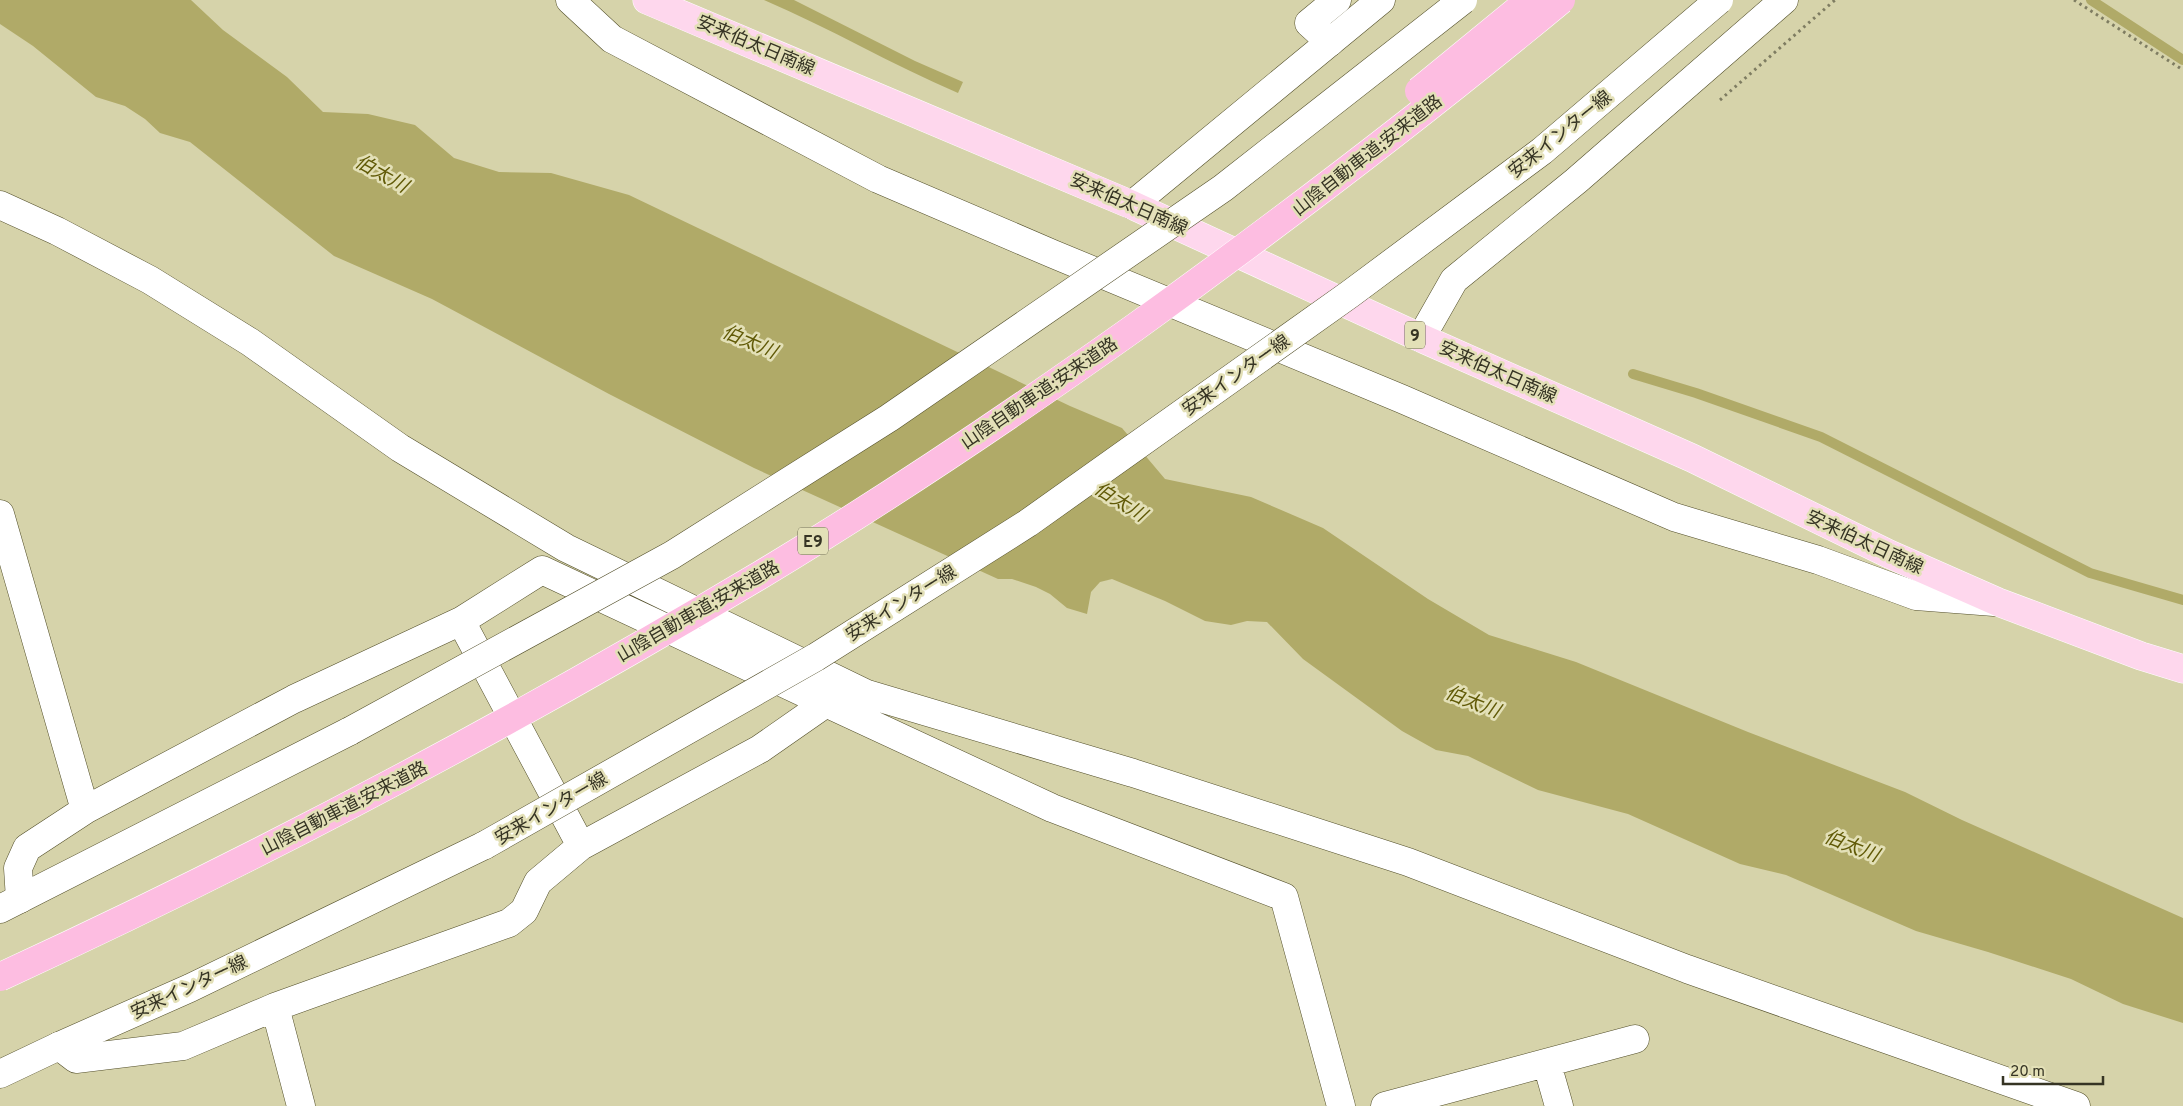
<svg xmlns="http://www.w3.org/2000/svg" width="2183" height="1106" viewBox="0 0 2183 1106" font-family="Overpass,'Noto Sans JP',sans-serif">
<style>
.water{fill:#b0aa68}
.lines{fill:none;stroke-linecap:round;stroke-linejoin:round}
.stream{stroke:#b0aa68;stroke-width:10}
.minor-casing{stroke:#524e29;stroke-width:29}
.secondary-casing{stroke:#524e29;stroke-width:29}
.primary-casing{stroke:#fff;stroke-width:29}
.path{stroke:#7e7c61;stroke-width:3;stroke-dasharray:2.5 4;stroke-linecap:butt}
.minor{stroke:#fff;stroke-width:28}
.secondary{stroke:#fff;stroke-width:28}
.primary{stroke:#fed7ed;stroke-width:28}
.secondary-bridge-casing{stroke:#524e29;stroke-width:29;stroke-linecap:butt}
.motorway-bridge-casing{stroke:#fff;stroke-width:29;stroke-linecap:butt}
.secondary-bridge{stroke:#fff;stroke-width:28}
.motorway-bridge{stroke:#fdbde1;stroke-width:28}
.labels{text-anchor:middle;stroke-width:5;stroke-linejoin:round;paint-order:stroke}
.shield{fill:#e3e0b7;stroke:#6a6850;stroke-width:1}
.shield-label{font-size:16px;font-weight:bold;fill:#363424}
.street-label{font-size:18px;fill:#363424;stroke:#e3e0b7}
.water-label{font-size:19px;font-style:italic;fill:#615a07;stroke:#e3e0b7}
</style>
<rect width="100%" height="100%" fill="#d6d3aa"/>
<path class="water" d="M0,0H191L223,30L287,77L323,112L368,114L415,125L454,158L499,172L551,173L629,195L1070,406L1122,428L1165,479L1251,497L1323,528L1428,599L1489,635L1576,662L1748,732L1905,792L1962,820L2183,918V1023L2123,1004L2071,979L1988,952L1916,931L1786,875L1740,864L1628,814L1538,790L1468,756L1436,750L1402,731L1303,659L1267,622L1247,621L1231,625L1205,621L1165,601L1112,579L1100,582L1091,592L1087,614L1067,608L1050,594L1036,587L1012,579H998L754,468L609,394L432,299L334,256L190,142L160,133L145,119L125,106L96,97L33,46L0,24Z
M764,0H794L915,61L963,82L958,93C892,65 830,28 764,0Z"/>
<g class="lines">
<path class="stream" d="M2091,0L2183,60
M1633,374L1696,393L1821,437L2090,573L2183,600"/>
<g class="minor-casing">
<path id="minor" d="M570,0L612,39L878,179L1053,254L1402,399L1674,517L1818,560L1916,596L1994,602
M1330,42L1309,23L1337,0
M0,205L57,231L150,280L250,342L400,448L566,548L867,694L1133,773L1408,862L1687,969L2076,1106
M0,514L85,810
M461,621L581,846
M20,899L18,868L27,848L85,810L294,699L461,621L542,570L826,703
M275,1007L509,923L524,911L538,882L581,846L760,749L826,703L1052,808L1284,897L1341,1106
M59,1046L76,1059L183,1046L275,1007L301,1106
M1547,1064L1559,1106
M1385,1106L1635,1039"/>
</g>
<g class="secondary-casing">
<path id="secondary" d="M1132,205L1381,0
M1421,338L1454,280L1576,181L1784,0
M0,909L350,731
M0,1074L59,1046L190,988L485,845"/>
</g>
<g class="primary-casing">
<path id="primary" d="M647,0L1132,205L1421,338L1692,458L1889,554L1998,602L2141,656L2183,669"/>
</g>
<path class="path" d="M2074,0L2183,70
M1720,100L1835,0"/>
<use href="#minor" class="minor"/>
<use href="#secondary" class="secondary"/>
<use href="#primary" class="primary"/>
<g class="secondary-bridge-casing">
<path id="secondary-bridge" d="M350,731L672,555L889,418L1223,188L1463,0
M485,845L816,657L1028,523L1350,294L1542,151L1719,0"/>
</g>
<g class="motorway-bridge-casing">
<path id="motorway-bridge" d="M1419,91L1530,0
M0,977C261,857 516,721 762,574C890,497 1013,414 1134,328C1280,223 1422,115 1561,0"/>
</g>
<use href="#secondary-bridge" class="secondary-bridge"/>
<use href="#motorway-bridge" class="motorway-bridge"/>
</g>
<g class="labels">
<g class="shield">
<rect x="1405" y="321.5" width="20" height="27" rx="4"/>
<rect x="798" y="527.5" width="30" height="27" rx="4"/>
</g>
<g class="shield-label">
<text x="1415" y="341">9</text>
<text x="813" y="547">E9</text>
</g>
<g class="street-label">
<text transform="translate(756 45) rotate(23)" y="6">安来伯太日南線</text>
<text transform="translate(1560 134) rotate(-39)" y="6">安来インター線</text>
<text transform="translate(1367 155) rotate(-38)" y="6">山陰自動車道;安来道路</text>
<text transform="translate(1129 204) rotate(24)" y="6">安来伯太日南線</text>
<text transform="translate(1498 372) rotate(24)" y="6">安来伯太日南線</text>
<text transform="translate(1236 375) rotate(-35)" y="6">安来インター線</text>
<text transform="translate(1039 393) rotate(-34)" y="6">山陰自動車道;安来道路</text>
<text transform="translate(1865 542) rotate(25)" y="6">安来伯太日南線</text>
<text transform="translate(901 603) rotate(-32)" y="6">安来インター線</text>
<text transform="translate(698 611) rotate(-30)" y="6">山陰自動車道;安来道路</text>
<text transform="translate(344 808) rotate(-27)" y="6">山陰自動車道;安来道路</text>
<text transform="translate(551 808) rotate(-30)" y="6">安来インター線</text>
<text transform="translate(189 987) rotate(-25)" y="6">安来インター線</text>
</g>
<g class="water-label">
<text transform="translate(382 173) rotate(29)" y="7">伯太川</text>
<text transform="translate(750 341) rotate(23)" y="7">伯太川</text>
<text transform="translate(1121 501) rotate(32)" y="7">伯太川</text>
<text transform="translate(1473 701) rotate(21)" y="7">伯太川</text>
<text transform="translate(1852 845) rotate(21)" y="7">伯太川</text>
</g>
</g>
<path d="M2003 1076v8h100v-8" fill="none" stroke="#363424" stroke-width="2.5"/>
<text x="2010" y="1076" font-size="15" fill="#363424" stroke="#e3e0b7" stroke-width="4" paint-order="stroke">20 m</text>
</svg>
